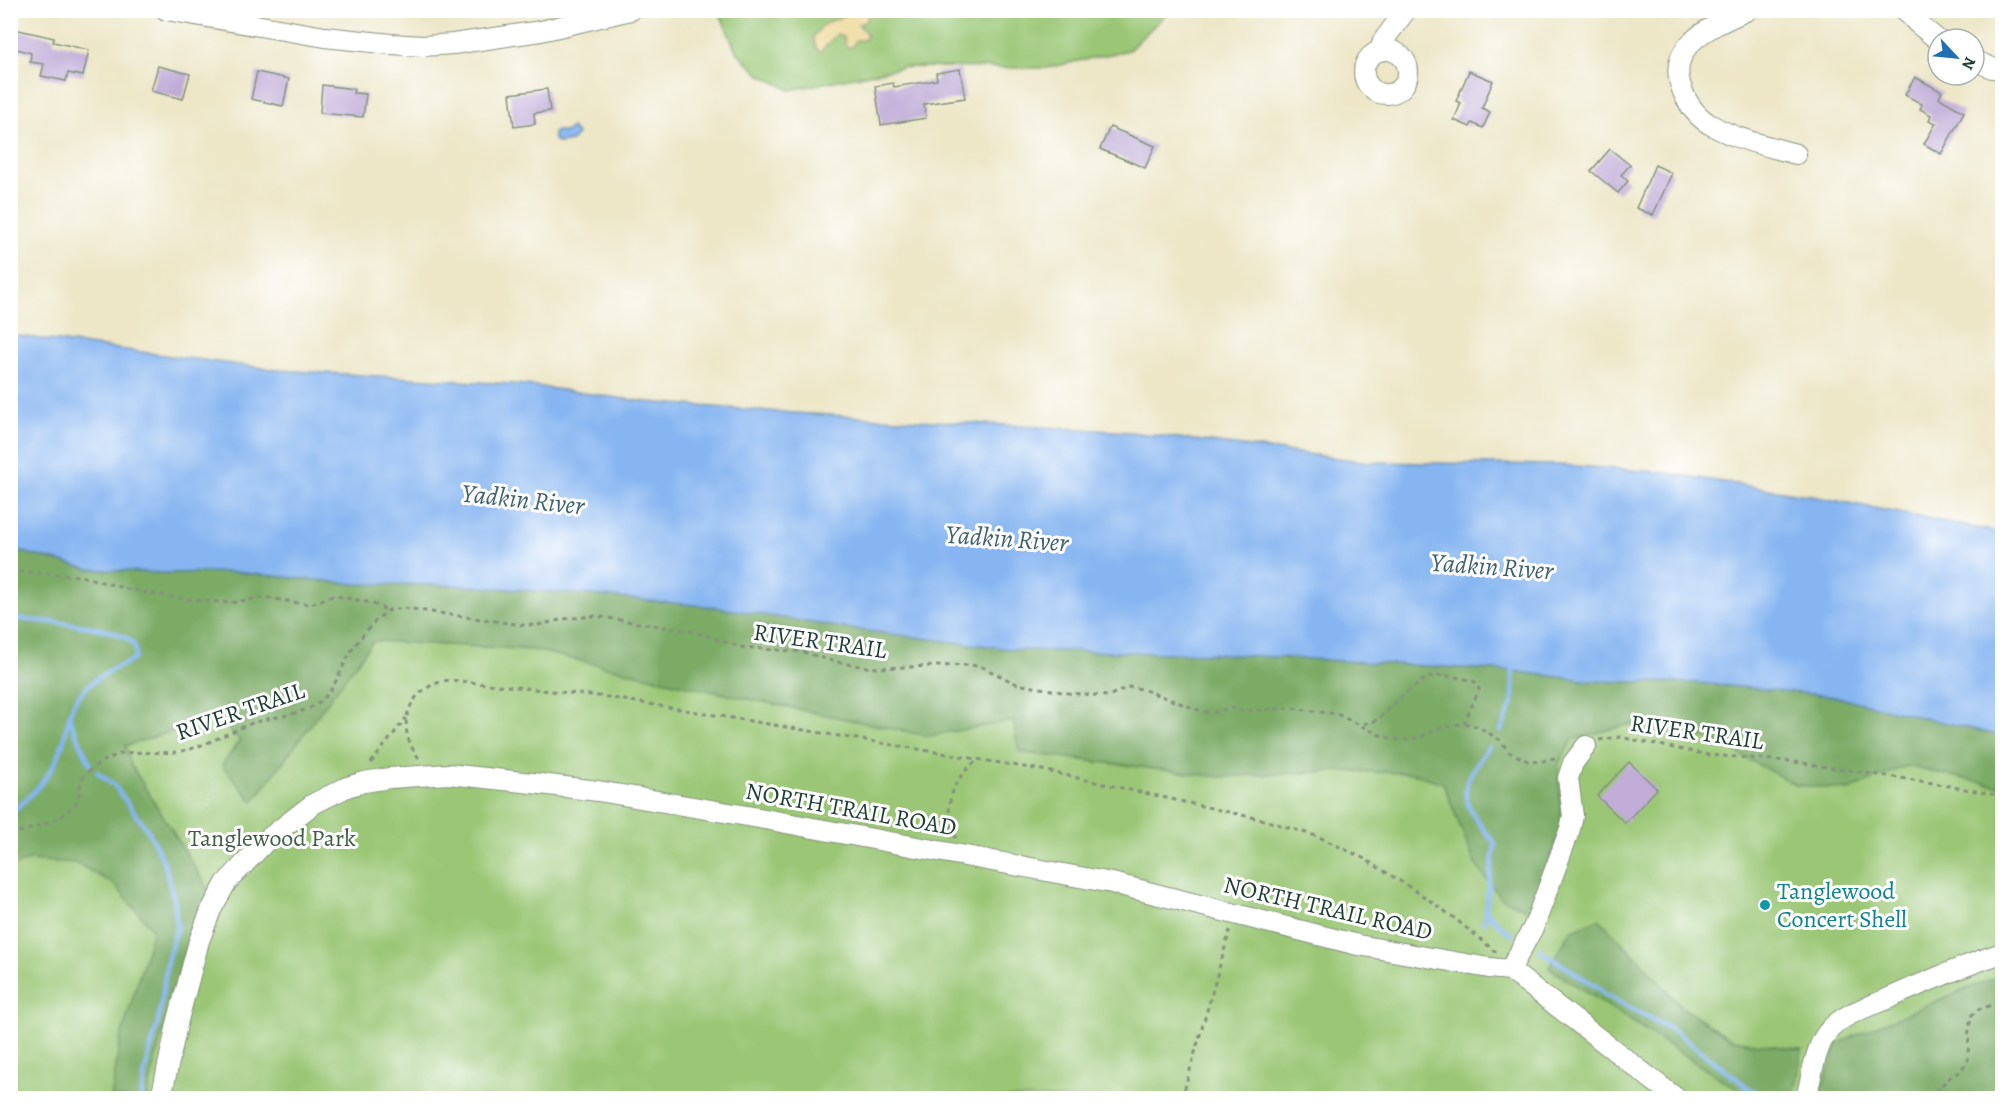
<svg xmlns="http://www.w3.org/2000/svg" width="2013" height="1109" viewBox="0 0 2013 1109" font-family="Alegreya,serif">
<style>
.green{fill:#9ac674;stroke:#5c8254;stroke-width:1.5}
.forest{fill:#7bab66;stroke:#4d744d;stroke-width:1.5}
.sand{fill:#eeda9e;stroke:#868c69;stroke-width:1.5}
.water{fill:#86b5f1;stroke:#527992;stroke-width:1.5}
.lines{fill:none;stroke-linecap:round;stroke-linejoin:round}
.stream{stroke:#86b5f1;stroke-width:4.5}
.building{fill:#c1add8}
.minor-casing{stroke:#86927e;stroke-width:22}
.path{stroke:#86927e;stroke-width:3;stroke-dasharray:4.5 4.5;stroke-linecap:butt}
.minor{stroke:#fff;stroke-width:20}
.culture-dot{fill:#0f9aa8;stroke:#fff;stroke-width:2}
.labels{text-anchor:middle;stroke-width:6;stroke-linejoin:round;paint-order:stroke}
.street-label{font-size:24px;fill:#1f3d34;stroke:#fff}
.park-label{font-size:24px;fill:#3e5f44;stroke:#fff}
.culture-label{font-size:24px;fill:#0d838f;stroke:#fff;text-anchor:start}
.water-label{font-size:26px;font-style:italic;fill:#3e616d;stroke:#fff}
</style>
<rect width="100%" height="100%" fill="#fff"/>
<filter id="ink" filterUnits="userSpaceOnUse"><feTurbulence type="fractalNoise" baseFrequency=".0167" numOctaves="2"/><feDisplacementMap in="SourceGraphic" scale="12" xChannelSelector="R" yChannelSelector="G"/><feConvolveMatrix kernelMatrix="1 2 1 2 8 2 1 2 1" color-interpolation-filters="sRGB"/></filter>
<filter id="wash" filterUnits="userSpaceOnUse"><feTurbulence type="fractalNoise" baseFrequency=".008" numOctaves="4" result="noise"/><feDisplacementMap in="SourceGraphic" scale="24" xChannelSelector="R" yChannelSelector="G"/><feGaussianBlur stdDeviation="1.35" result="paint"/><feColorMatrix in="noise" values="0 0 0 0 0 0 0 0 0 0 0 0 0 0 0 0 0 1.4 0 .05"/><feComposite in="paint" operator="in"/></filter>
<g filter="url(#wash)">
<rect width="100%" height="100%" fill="#ede6c7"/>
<path class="green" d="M719,11H1169L1129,50L1046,68L904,67L790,90L760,75L736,51Z
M10,549L89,569L163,573L234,572L356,584L714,607L851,629L1019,650L1512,671L1591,681L1832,696L2002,736V1098H11Z"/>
<path class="forest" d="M11,549L89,569L163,573L234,572L356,584L451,585L581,594L714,607L851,629L1019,650L1222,654L1512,671L1591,681L1698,683L1832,696L2002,736V787L1906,766L1849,790L1796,785L1713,740L1631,724L1573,739L1558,764L1562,824L1532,912L1501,898L1475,864L1443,783L1412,773L1341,771L1220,777L1019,752L1013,721L928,736L701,689L534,650L373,641L253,802L222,765L240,740L216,718L125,746L131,765L212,895L197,920L173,995L153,1068L148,1098H111L120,1041L153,930L114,884L76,863L29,860L11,867Z
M1599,919L1643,964L1682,1007L1733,1040L1802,1050L1795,1090L1746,1095L1549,968L1571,931Z
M2002,975V1098H1818L1838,1043L1929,1004Z"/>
<path class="sand" d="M868,10L867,21L858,24L867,34L864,40H856L852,47H847L845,44L844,37L837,34L821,51L817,50L813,37L824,24L841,17L844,11Z"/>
<path class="water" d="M571,127L577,134L572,141L559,143L554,140V132L557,131L566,132Z
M11,335L279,370L527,385L647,402L794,413L1130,432L1370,462L1560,465L1659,472L1807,495L2002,533V736L1832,696L1698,683L1591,681L1512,671L1222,654L1019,650L851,629L714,607L581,594L451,585L356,584L234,572L163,573L89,569L11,549Z"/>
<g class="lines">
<path class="stream" d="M10,618C33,622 129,623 135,648C136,649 135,657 135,658C129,663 122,665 115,668C103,674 90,683 81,693C67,709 68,730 61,749C52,776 31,796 10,814
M69,718L90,764
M1501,730L1513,702V667
M97,772L114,785L149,832L165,865L175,903L177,928L168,957L158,1022L145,1071L141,1098
M1486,910L1491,917L1512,935
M1484,922L1495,843C1482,827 1458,803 1468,780C1473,768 1482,757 1489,747
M1539,950L1600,989L1604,994L1676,1032L1754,1092L1767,1098"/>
</g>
<g id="blocks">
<path class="building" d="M10,28L54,38L53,42L89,50L83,76L68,73L66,81L41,76L44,64L30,62L31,53L10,47Z
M158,66L190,74L183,99L151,91Z
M960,69L965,98L924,104L926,118L881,125L875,86L893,83L894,87L937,80L936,73Z
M1469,71L1493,81L1482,108L1490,112L1483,128L1472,123L1470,127L1454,120L1461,103L1456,101Z
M257,72L289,79L283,106L251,99Z
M1915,77L1942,92L1939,98L1964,112L1941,154L1924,144L1936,123L1929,120L1931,115L1920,109L1922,104L1905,95Z
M322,85L354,89L353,93L366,94L363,117L320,113Z
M547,89L550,111L534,113L535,124L514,127L510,94Z
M1110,127L1155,146L1145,168L1100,149Z
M1610,149L1630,165L1621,175L1628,181L1618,193L1591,171Z
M1655,165L1672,173L1653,215L1636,208Z
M1629,762L1657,789L1625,823L1597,796Z"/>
</g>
</g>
<g filter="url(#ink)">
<use href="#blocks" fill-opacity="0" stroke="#86927e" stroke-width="1.5"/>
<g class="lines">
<g class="minor-casing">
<path id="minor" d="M166,10L325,37L391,44L423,46L453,44L541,31L631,10
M1748,10C1713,26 1663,44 1683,92C1689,106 1699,119 1713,126C1738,140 1768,146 1796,154
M1905,10L1917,23L1938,40
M1364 72a22 22 0 1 1 44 0a22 22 0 1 1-44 0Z
M1380,51L1383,41L1406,10
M1974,60L1992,68L2002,70
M1510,970L1534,926L1570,829L1573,816L1568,778L1573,763L1586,746
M161,1098L178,1020L199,941L211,910L226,883L269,838L313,804L347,787L364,782L390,778L448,774L532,783L598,791L759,818L1112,883L1358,945L1489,968L1510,970L1676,1098
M1806,1098C1811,1080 1815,1048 1827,1033C1840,1015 1867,1007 1887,999C1925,982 1963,966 2002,953"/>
</g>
<path class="path" d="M10,571L81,576L127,589L178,598L229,603L264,597L304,604L314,603L332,596L342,597L372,603L388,611
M1364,724L1378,720L1397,700L1426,678L1443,675L1471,680L1478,684L1479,690L1464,723
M1599,740L1619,737L1709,755L1788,761L1927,782L2002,796
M419,758C392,726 410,684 451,680L607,697L1042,770L1264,820L1319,837L1363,858L1416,891L1453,917L1496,952
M371,763L406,718
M10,834C32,829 61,822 76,803C81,796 78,789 81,782C86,768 105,760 117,755C128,750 161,754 176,752C204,748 227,732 253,723C273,716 300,716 318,703C335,691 340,670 350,653C356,642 378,615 390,610C394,609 399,609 404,608L522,625H538L564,619L595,616L696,632L740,647L803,652L836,662L873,668L970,665L982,667L1017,684L1068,693L1108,696L1129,687L1142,689L1201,711L1212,713L1231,708L1245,711L1291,708L1337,714L1380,735L1394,739L1407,740L1423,736L1437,729L1464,723L1479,727L1500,740L1509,752L1530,762L1543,761L1557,757
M956,838C941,809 952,778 978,760
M1182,1098L1230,930
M1929,1098L1949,1078L1960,1072L1968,1060L1969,1026L1972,1015L1979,1009L2002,1002"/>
<use href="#minor" class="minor"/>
</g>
</g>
<circle class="culture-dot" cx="1765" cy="905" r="6"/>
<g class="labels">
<g class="street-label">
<text transform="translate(820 641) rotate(8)" y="8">RIVER TRAIL</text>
<text transform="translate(240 711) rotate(-19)" y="8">RIVER TRAIL</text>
<text transform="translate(1697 732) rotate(8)" y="8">RIVER TRAIL</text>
<text transform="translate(851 809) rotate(10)" y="8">NORTH TRAIL ROAD</text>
<text transform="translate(1328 908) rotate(13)" y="8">NORTH TRAIL ROAD</text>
</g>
<g class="park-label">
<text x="272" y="846">Tanglewood Park</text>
</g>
<g class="culture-label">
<text x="1777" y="899">Tanglewood<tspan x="1777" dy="28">Concert Shell</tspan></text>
</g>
<g class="water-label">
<text transform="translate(523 499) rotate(6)" y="9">Yadkin River</text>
<text transform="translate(1007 538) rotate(4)" y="9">Yadkin River</text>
<text transform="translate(1492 566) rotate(4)" y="9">Yadkin River</text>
</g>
</g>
<rect width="2013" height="1109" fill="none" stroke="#fff" stroke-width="36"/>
<g transform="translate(1956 57) rotate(116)"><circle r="28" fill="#ffffff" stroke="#a5b1ae" stroke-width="1.5"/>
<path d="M0-4.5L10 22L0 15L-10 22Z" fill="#1f6fb2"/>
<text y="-9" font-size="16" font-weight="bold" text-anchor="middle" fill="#1f3d34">N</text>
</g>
</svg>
